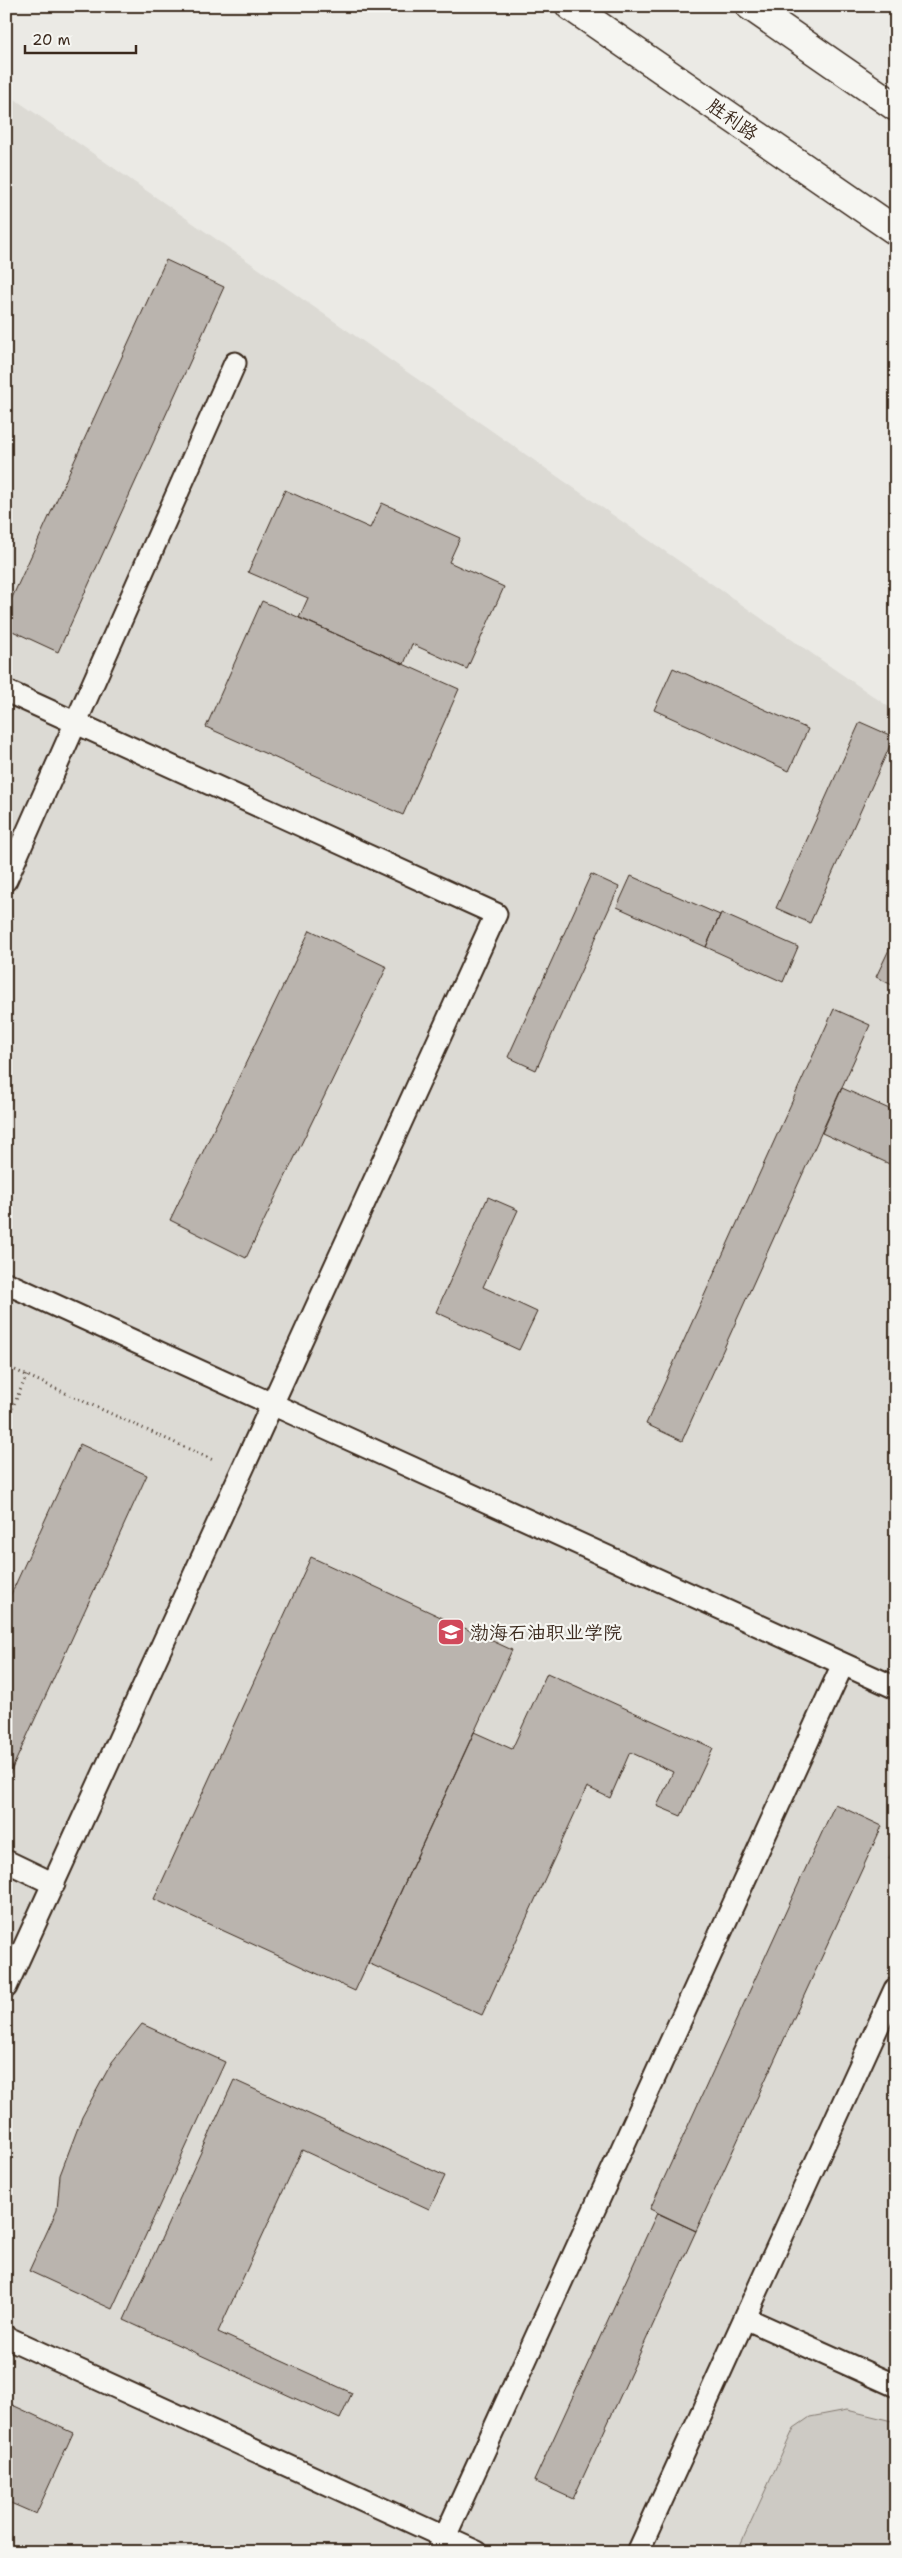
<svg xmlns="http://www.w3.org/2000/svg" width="902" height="2558" viewBox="0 0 902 2558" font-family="'Shantell Sans','LXGW WenKai TC',sans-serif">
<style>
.built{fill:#dcdad4}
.green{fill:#cdcac4;stroke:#847a71}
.building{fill:#bab4ae;stroke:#3b2a1e}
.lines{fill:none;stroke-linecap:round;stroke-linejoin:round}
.service-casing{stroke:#3b2a1e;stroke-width:25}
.primary-casing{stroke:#3b2a1e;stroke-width:31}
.path{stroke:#3b2a1e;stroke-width:3;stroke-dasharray:1 4;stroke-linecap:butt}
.service{stroke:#f6f6f2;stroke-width:21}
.primary{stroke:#f6f6f2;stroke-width:28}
.labels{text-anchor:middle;stroke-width:4.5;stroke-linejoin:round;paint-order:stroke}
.street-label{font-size:19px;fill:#3b2a1e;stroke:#f6f6f2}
.poi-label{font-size:19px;fill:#3b2a1e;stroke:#f6f6f2;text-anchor:start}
</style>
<rect width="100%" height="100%" fill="#ebeae5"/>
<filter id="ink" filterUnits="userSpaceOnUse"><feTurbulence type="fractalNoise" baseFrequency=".02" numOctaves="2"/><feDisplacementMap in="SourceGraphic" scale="10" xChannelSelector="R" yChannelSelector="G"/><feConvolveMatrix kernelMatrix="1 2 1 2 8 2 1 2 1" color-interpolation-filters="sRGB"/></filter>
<g filter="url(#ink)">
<path class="built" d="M6,93L896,712V2552H6Z"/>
<path class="green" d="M847,2410L896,2422V2552H737L794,2428L810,2417Z"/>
<path class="building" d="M166,260L224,287L58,652L6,628V611Z
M285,490L370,528L382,503L460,538L449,562L504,587L467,669L412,644L404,664L299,618L308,598L248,572Z
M262,601L459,689L403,815L206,727Z
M673,668L808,729L789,771L654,710Z
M860,722L894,737L810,923L776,908Z
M591,874L619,887L536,1070L508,1057Z
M631,876L720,915L706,947L617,907Z
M721,913L798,947L783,982L706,947Z
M310,930L387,967L246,1258L170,1220Z
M896,935V987L876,977Z
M834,1009L870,1025L682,1441L646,1424Z
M842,1088L896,1112V1167L822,1133Z
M488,1197L518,1210L483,1287L537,1312L519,1350L436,1312Z
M80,1444L147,1475L6,1782V1605Z
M311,1557L512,1650L355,1991L154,1899Z
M547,1673L713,1748L681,1816L657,1806L673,1772L630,1752L610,1798L587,1787L482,2015L368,1963L474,1732L512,1749Z
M835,1804L882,1826L696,2231L650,2209Z
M896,1843V1861L889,1858Z
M142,2024L225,2062L112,2309L29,2271L57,2210L60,2175L82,2117L112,2062Z
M234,2080L445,2176L429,2209L302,2150L218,2332L352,2393L340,2419L124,2320Z
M657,2213L696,2231L573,2499L534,2481Z
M6,2402L73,2433L36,2514L6,2501Z"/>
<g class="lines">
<g class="service-casing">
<path id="service" d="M6,691L496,914L6,1987
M6,880L235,363
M6,1283L896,1688
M6,1861L54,1884
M745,2318L896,2386
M6,2337L477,2552
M438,2552L843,1664
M638,2552L895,1989"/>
</g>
<g class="primary-casing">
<path id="primary" d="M570,6L896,231
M750,6L896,107"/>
</g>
<path class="path" d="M6,1366L213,1460
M6,1422L27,1375"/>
<use href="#service" class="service"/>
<use href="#primary" class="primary"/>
</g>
</g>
<defs>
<g id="university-square" transform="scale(1.4375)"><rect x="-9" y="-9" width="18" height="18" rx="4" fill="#d1495b" stroke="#f6f6f2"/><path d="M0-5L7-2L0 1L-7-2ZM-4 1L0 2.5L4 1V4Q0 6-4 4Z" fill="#fff"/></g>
</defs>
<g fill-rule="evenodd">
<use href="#university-square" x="451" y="1632"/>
</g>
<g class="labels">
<g class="street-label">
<text transform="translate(733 119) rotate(35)" y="7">胜利路</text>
</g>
<g class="poi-label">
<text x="470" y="1639">渤海石油职业学院</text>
</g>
</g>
<rect width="902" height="2558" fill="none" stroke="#f6f6f2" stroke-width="25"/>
<rect x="12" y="12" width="877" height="2533" fill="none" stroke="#3b2a1e" stroke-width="2" filter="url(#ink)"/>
<path d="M25 45v8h111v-8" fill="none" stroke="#3b2a1e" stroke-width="2.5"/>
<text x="32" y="45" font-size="15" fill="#3b2a1e" stroke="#f6f6f2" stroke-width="4" paint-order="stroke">20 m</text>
</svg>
